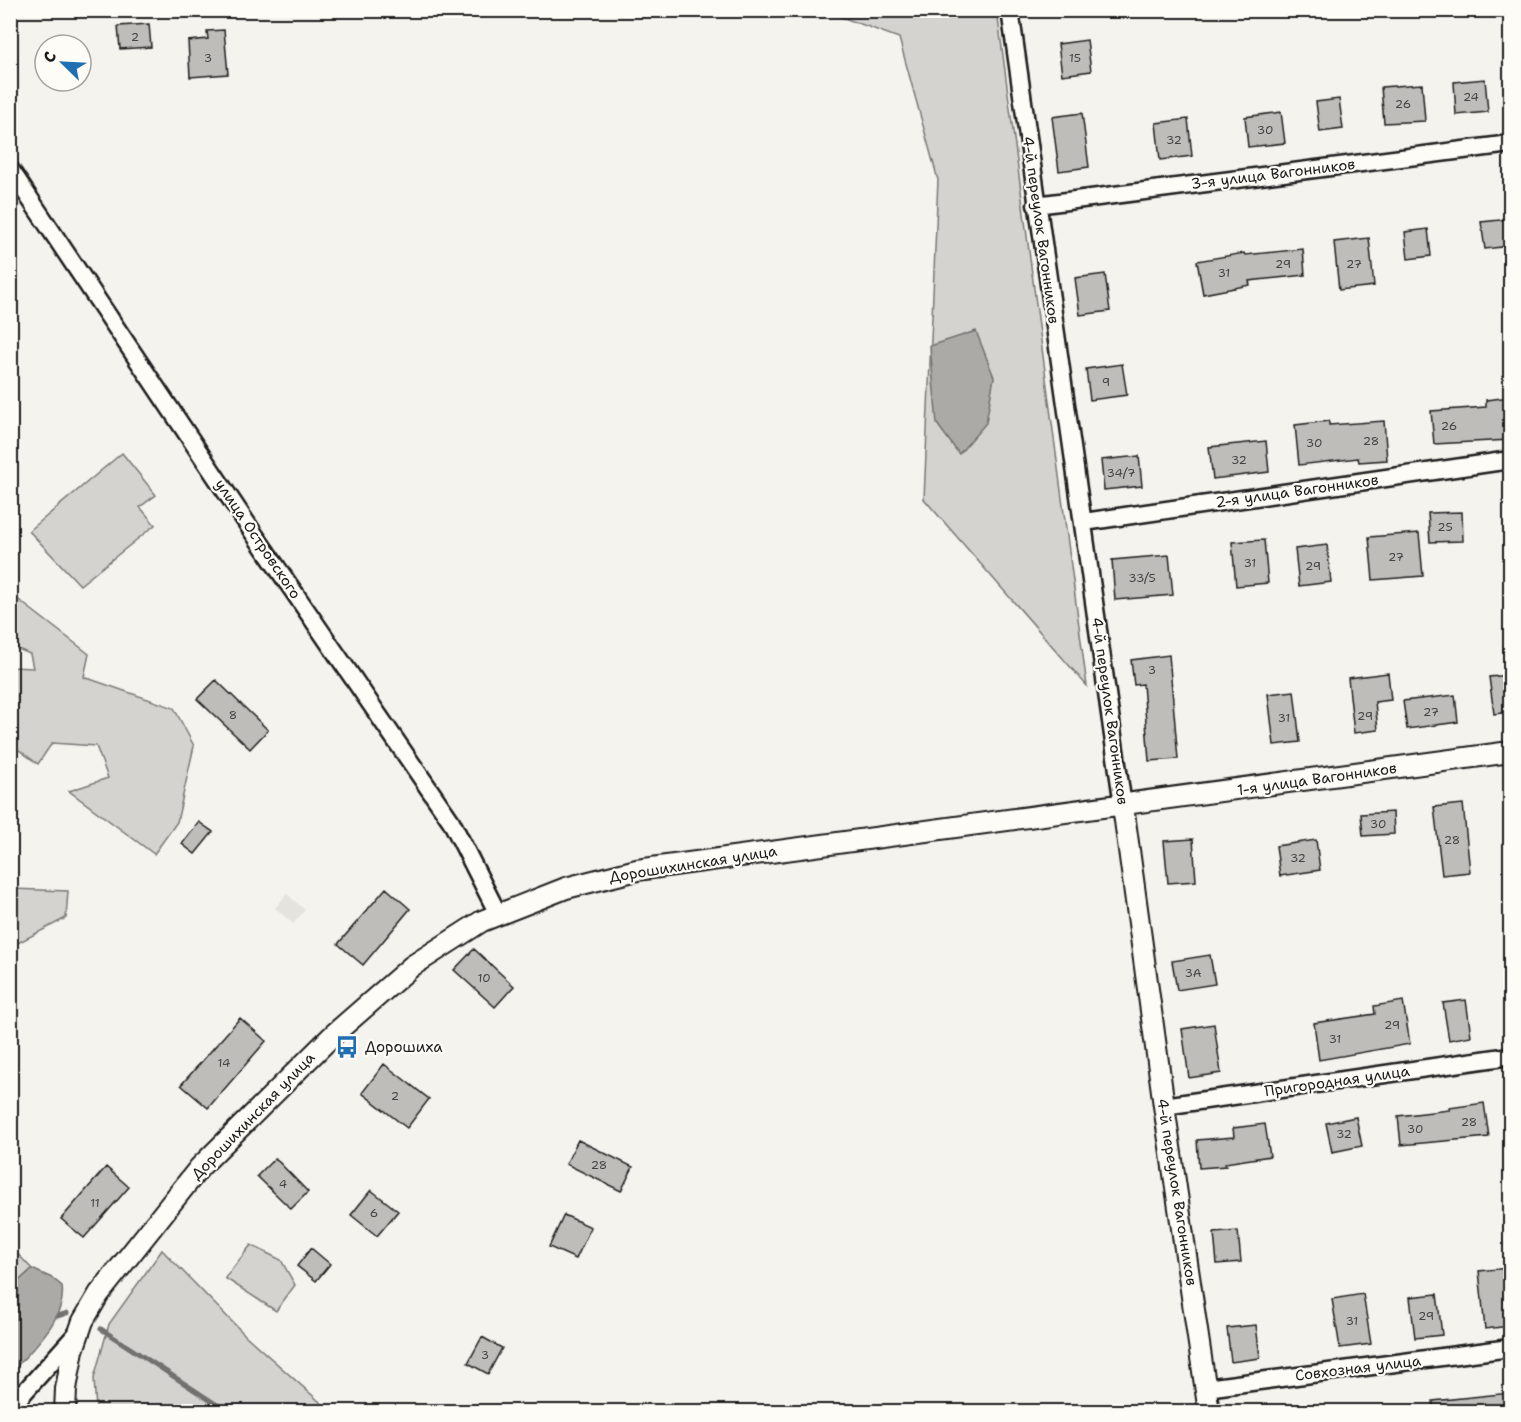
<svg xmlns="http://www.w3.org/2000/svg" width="1521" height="1422" viewBox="0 0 1521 1422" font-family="'Shantell Sans',sans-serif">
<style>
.built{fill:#e4e3de}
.green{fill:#d4d3cf;stroke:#787876;stroke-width:1.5}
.water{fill:#abaaa6;stroke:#72716f;stroke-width:1.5}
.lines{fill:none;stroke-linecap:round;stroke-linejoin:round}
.stream{stroke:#72716f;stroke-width:5}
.building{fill:#bebdba;stroke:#1c1c1c;stroke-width:1.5}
.minor-casing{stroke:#1c1c1c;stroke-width:21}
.tertiary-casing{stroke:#1c1c1c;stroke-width:24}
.minor{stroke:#fdfcf7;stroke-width:16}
.tertiary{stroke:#fdfcf7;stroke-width:20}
.labels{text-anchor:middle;stroke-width:4.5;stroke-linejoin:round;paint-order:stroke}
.number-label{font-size:12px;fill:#444}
.street-label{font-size:15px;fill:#1c1c1c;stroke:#fdfcf7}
.poi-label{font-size:15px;fill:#1c1c1c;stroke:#fdfcf7;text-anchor:start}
</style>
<rect width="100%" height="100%" fill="#f4f3ee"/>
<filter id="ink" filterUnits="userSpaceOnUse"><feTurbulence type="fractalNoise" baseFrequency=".0167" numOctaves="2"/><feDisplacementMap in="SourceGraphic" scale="12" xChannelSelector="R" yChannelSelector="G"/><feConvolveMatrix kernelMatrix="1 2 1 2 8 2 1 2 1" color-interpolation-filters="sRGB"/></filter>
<g filter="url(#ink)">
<path class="built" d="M287,894L305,910L293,924L275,908Z"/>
<path class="green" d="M825,11H997L1087,686L924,499L938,180L899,38Z
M122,453L156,495L140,507L155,525L80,585L29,531Z
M11,594L89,654L84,677L174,708L194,746L177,822L154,854L69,791L108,778L96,746L52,743L38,764L11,744V667L33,668L30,654L11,646Z
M11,889L68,891L66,918L14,945L11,943Z
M251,1245L281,1260L295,1285L276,1311L225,1278Z
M11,1247L32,1269L11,1288Z
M162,1250L246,1336L330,1411H96L94,1378L109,1324Z"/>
<path class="water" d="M976,331L994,377L986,423L959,454L937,424L930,346Z
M32,1269L52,1278L62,1286C67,1320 31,1349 11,1373V1288Z"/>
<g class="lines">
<path class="stream" d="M58,1316L67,1313
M101,1329L228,1412"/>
</g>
<path class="building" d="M149,24L151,47L120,49L118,26Z
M224,30L228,74L190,77L188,41L208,39L207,31Z
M1087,40L1091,71L1062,75L1058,44Z
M1485,79L1488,112L1456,115L1454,82Z
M1422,84L1425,121L1384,123L1381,87Z
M1339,99L1343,129L1320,132L1316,102Z
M1281,112L1285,143L1248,147L1245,117Z
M1082,113L1089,167L1059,171L1052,117Z
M1188,119L1192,156L1160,160L1156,123Z
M1510,219V246L1485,249L1481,222Z
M1428,229L1431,256L1408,259L1405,232Z
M1369,238L1374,286L1339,290L1334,242Z
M1303,249L1305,275L1249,281L1250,285L1203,294L1197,261L1244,253L1245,255Z
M1105,274L1110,311L1080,315L1075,278Z
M1122,364L1127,395L1090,400L1086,369Z
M1510,397V440L1434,444L1431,411L1486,407V400Z
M1329,421V425L1384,421L1387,460L1359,462L1358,458L1299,465L1295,425Z
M1266,441L1269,472L1213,479L1209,447Z
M1139,456L1142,486L1104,490L1101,460Z
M1462,512L1463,541L1430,542L1428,513Z
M1419,533L1423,576L1373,580L1369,537Z
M1264,540L1268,583L1236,586L1232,542Z
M1327,545L1331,582L1299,586L1295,549Z
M1169,555L1173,595L1115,600L1112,560Z
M1169,655L1178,759L1149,761L1143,684L1134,685L1131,660Z
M1388,673L1391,700L1375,702L1378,730L1354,733L1348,678Z
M1510,675V712L1494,714L1489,677Z
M216,680L268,730L250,749L197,699Z
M1294,691L1300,742L1274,745L1268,694Z
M1455,695L1458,722L1407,729L1403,701Z
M1463,804L1470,872L1442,875L1434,807Z
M1393,812L1394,834L1363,836L1361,814Z
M199,822L213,832L195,854L182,844Z
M1193,839L1196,881L1168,883L1164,841Z
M1316,840L1320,870L1280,876L1276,846Z
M386,888L410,909L363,965L338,944Z
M474,949L514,986L495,1007L454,970Z
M1210,955L1215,984L1177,990L1172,961Z
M1466,1000L1471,1036L1449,1040L1443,1003Z
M1403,1001L1410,1044L1319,1060L1314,1023L1375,1014L1374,1006Z
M240,1018L266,1041L208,1108L181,1085Z
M1214,1024L1221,1073L1189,1078L1182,1029Z
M384,1064L429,1099L407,1128L362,1093Z
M1484,1103L1489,1137L1401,1145L1398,1116L1450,1110L1449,1108Z
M1356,1117L1362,1146L1332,1152L1326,1123Z
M1265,1124L1270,1156L1225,1163L1226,1166L1199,1168L1197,1140L1234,1137L1233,1128Z
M578,1140L633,1167L621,1191L566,1164Z
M275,1158L308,1192L291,1209L257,1176Z
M106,1167L129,1187L84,1238L61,1219Z
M371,1190L398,1211L377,1236L351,1215Z
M564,1215L591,1227L576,1259L549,1247Z
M1238,1231L1241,1262L1217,1264L1214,1233Z
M311,1248L330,1264L316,1281L297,1266Z
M1508,1268L1510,1326L1485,1329L1479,1271Z
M1363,1294L1371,1344L1340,1348L1332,1299Z
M1437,1294L1442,1335L1415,1338L1410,1297Z
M1256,1325L1260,1358L1231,1362L1227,1328Z
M482,1337L502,1348L488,1374L468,1363Z
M1510,1393V1412H1434L1433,1401Z"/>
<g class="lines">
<g class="minor-casing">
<path id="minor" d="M1010,10L1123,806
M10,169L250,528L451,821L498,914
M1036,205L1510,144
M1084,522L1510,460
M1164,1106L1510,1056
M1206,1388L1510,1348
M10,1408L79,1331"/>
</g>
<g class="tertiary-casing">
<path id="tertiary" d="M1123,806L1164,1106L1209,1412
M65,1412L66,1389L73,1350L83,1321L99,1294L200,1167L334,1034L412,966L482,921L566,888L637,870L1510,752"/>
</g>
<use href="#minor" class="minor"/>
<use href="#tertiary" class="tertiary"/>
</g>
</g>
<defs>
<g id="bus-bare" transform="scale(1.8)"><path d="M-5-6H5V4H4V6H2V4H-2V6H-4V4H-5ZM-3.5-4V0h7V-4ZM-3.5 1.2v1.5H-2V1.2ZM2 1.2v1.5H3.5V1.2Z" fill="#1f6fb2" stroke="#fdfcf7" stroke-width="2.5" paint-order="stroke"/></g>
</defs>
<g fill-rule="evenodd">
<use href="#bus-bare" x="347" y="1047"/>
</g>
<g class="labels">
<g class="number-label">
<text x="135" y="41">2</text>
<text x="208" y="62">3</text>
<text x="1075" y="62">15</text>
<text x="1471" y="101">24</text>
<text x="1403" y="108">26</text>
<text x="1265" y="134">30</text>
<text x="1174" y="144">32</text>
<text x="1283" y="268">29</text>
<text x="1354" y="268">27</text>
<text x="1224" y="277">31</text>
<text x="1106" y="386">9</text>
<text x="1449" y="430">26</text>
<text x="1371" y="445">28</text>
<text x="1314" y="447">30</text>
<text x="1239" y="464">32</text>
<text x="1121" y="477">34/7</text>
<text x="1445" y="531">25</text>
<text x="1396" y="561">27</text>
<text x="1250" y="567">31</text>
<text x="1313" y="570">29</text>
<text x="1142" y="582">33/5</text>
<text x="1152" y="674">3</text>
<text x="1431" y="716">27</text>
<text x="233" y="719">8</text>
<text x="1365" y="720">29</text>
<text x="1284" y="722">31</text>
<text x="1378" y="828">30</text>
<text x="1452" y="844">28</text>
<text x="1298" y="862">32</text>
<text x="1193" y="977">3А</text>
<text x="484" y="982">10</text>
<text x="1392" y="1029">29</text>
<text x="1335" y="1043">31</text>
<text x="224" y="1067">14</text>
<text x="395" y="1100">2</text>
<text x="1469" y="1126">28</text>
<text x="1415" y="1133">30</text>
<text x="1344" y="1138">32</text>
<text x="599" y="1169">28</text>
<text x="283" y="1188">4</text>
<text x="95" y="1207">11</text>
<text x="374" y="1217">6</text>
<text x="1426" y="1320">29</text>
<text x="1352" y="1325">31</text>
<text x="485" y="1359">3</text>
</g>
<g class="street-label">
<text transform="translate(1273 174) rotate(-7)" y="5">3-я улица Вагонников</text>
<text transform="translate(1041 230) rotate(82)" y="5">4-й переулок Вагонников</text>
<text transform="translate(1297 491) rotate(-8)" y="5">2-я улица Вагонников</text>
<text transform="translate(258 539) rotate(56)" y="5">улица Островского</text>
<text transform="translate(1110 711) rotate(82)" y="5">4-й переулок Вагонников</text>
<text transform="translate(1317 779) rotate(-8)" y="5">1-я улица Вагонников</text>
<text transform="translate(693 864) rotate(-9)" y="5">Дорошихинская улица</text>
<text transform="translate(1337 1081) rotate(-8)" y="5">Пригородная улица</text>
<text transform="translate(253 1116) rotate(-46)" y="5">Дорошихинская улица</text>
<text transform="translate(1177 1192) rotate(81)" y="5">4-й переулок Вагонников</text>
<text transform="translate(1358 1368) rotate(-7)" y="5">Совхозная улица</text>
</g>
<g class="poi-label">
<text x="365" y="1052">Дорошиха</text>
</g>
</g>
<rect width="1521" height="1422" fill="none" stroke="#fdfcf7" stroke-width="36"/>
<rect x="18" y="18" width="1485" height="1386" fill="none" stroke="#1c1c1c" stroke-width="2" filter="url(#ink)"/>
<g transform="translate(63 63) rotate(294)"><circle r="28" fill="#fdfcf7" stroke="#a3a29f" stroke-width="1.5"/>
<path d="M0-4.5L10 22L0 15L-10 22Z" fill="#1f6fb2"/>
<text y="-9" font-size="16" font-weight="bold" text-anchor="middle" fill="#1c1c1c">С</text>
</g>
</svg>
